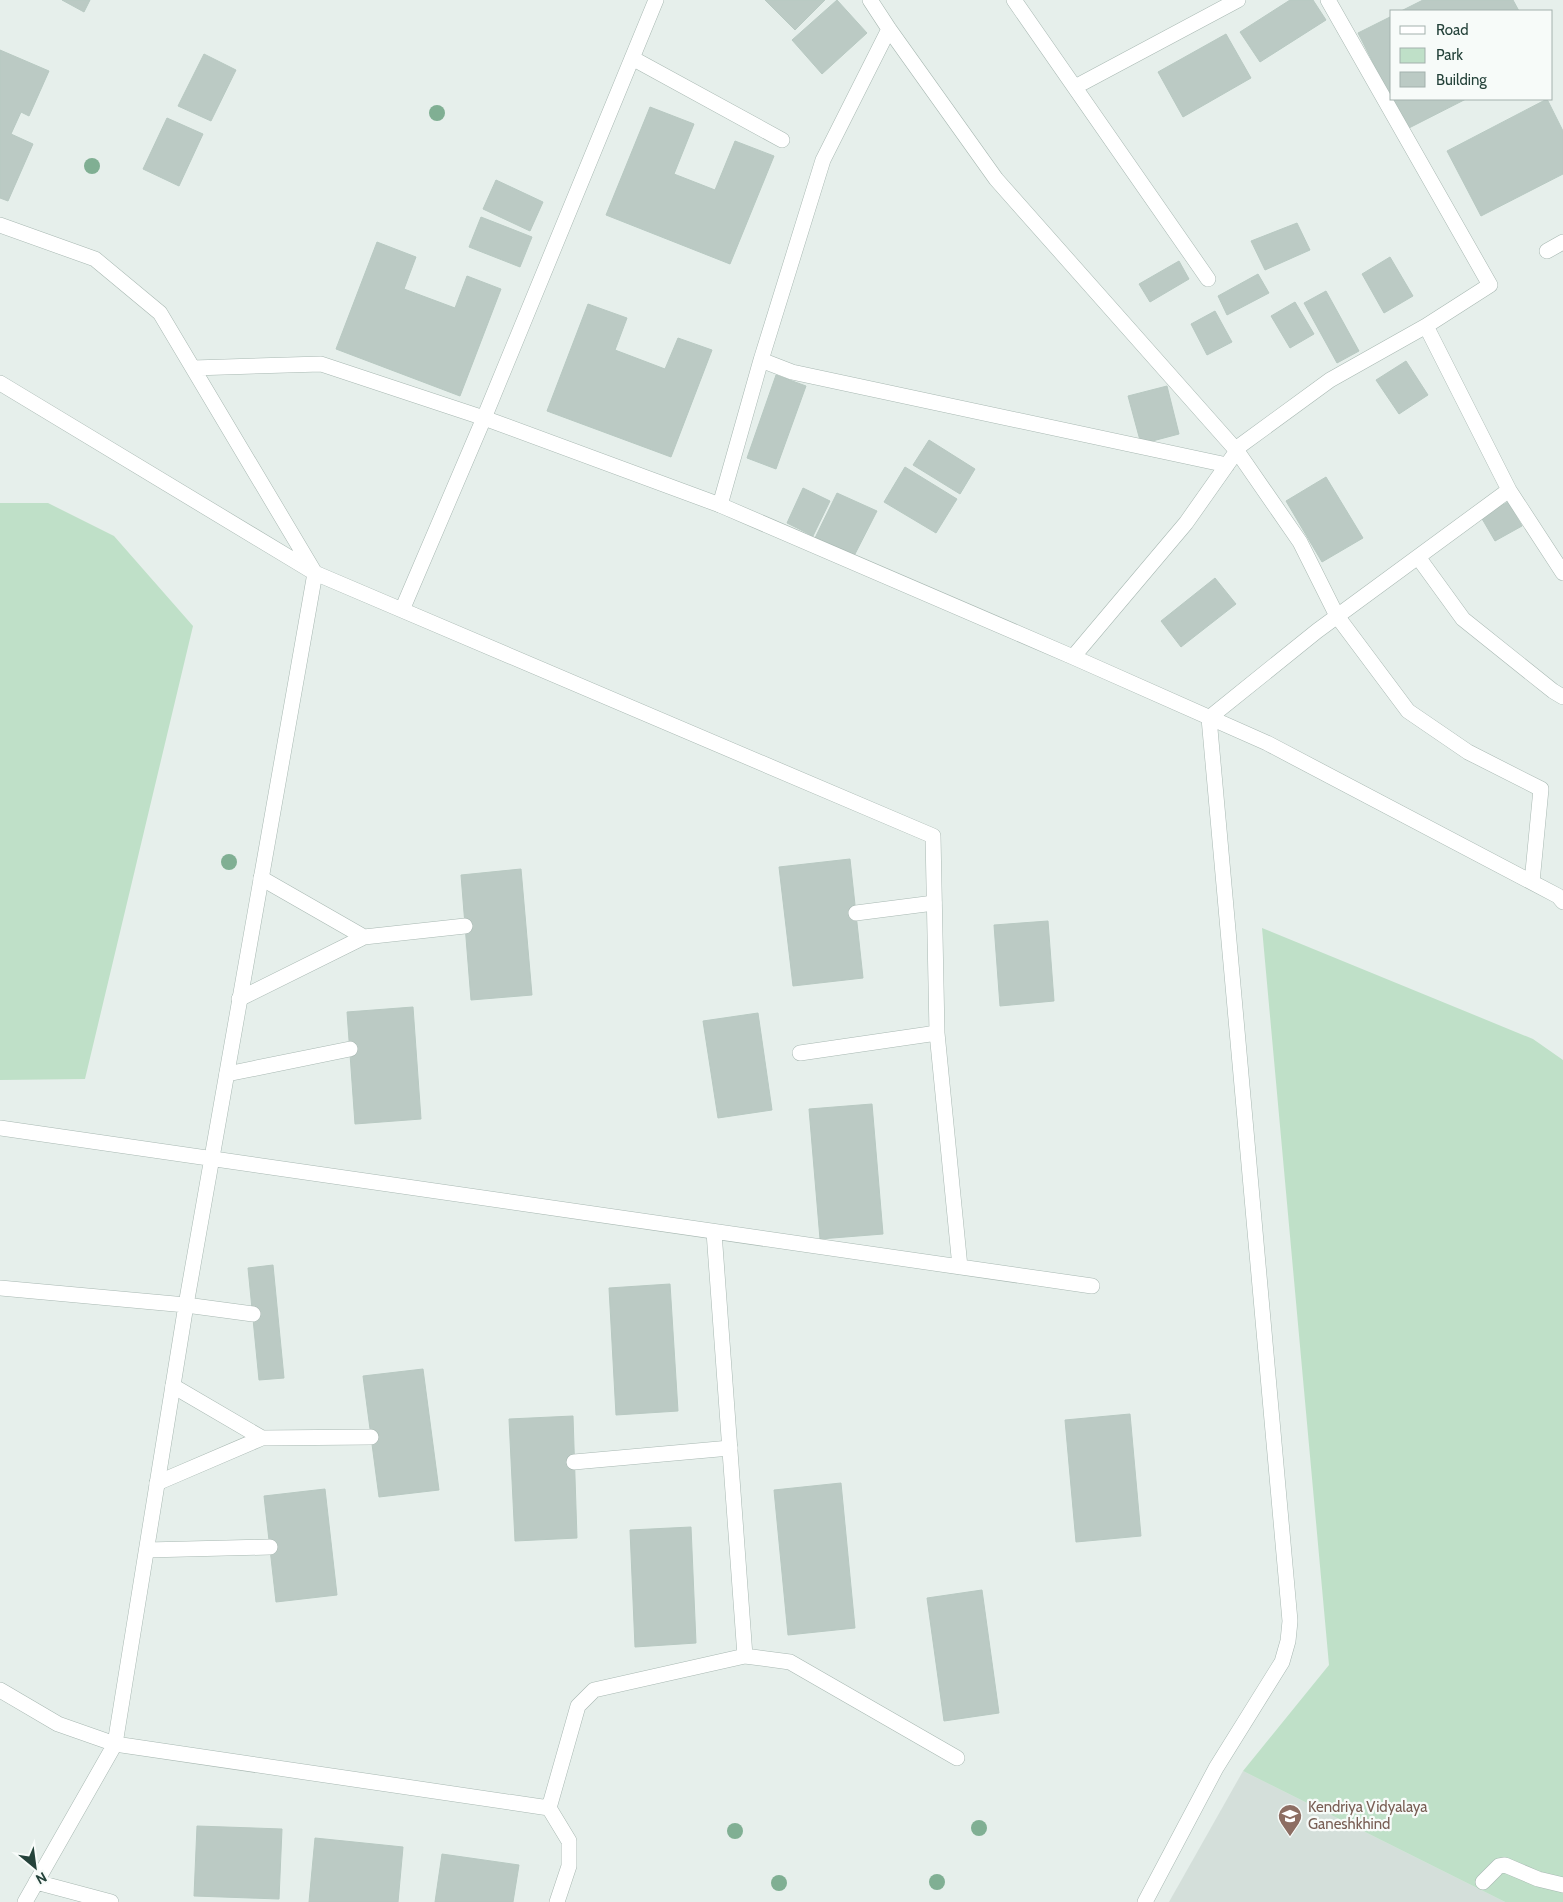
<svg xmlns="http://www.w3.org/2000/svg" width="1563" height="1902" viewBox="0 0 1563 1902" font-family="Cabin,sans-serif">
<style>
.built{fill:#d4dfda}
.green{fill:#bfe0c8}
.building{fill:#bbcac4;stroke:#b8c9c2}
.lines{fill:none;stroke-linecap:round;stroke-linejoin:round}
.service-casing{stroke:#a8b8b2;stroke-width:16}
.pedestrian-casing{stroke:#a8b8b2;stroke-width:16}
.minor-casing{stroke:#a8b8b2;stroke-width:16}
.service{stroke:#fff;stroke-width:15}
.pedestrian{stroke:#fff;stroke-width:15}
.minor{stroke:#fff;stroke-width:15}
.tree{fill:#80af93}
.labels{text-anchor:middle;stroke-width:4.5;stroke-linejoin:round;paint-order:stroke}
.education-label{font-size:15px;fill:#785e54;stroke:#f7fbf9;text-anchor:start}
</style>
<rect width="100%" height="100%" fill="#e6efeb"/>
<path class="built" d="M1243,1771L1505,1902H1169Z"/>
<path class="green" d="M0,503H48L114,536L193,626L85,1079L0,1080Z
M1262,928L1533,1039L1563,1060V1902H1505L1243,1771L1329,1665Z"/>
<path class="building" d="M62,0H90L84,12Z
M765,0H825L795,30Z
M837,0L867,33L822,74L792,40Z
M1290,0H1313L1326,20L1260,62L1240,32Z
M1423,0H1513L1519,11H1401Z
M1392,16V99H1466L1407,129L1358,33Z
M1226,34L1251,78L1183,117L1158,72Z
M0,50L49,71L29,116L21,112L11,134L33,144L8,201L0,198Z
M204,54L236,70L211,121L178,106Z
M1547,99L1563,131V174L1481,216L1447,151Z
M650,107L694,124L674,174L715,190L735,141L774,156L730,264L606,215Z
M167,118L203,134L179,186L143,169Z
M496,180L543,202L530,231L483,209Z
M481,217L532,237L520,267L469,247Z
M1297,223L1310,250L1265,270L1251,241Z
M377,242L416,257L404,289L455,308L467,276L501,289L460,396L336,349Z
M1390,257L1413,296L1384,313L1362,274Z
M1179,261L1189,279L1150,302L1139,284Z
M1258,274L1269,293L1227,315L1218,296Z
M1326,291L1359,351L1337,363L1304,303Z
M1295,302L1314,334L1290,348L1271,316Z
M588,304L627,318L615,350L665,369L678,338L712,350L671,457L547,411Z
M1215,311L1232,342L1207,355L1191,324Z
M1406,361L1428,395L1399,414L1376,380Z
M776,375L806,386L776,469L747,458Z
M1167,386L1179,434L1141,444L1128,396Z
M929,440L975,469L960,494L913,465Z
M905,467L957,499L936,533L884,502Z
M1326,477L1363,538L1322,562L1286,501Z
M803,488L830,501L813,536L787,523Z
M837,493L877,511L854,556L815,538Z
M1508,502L1522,526L1495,541L1481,517Z
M1215,578L1236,604L1181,647L1161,621Z
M850,859L863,978L793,986L779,867Z
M521,869L532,995L471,1000L461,875Z
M1048,921L1054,1001L1000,1006L994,925Z
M413,1007L421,1119L355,1124L347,1012Z
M758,1013L772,1110L718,1118L703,1021Z
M872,1104L883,1234L820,1239L809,1109Z
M273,1265L284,1378L259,1380L248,1268Z
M670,1284L678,1411L616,1415L609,1288Z
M423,1369L439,1490L379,1497L363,1376Z
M1130,1414L1141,1536L1076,1542L1065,1420Z
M573,1416L577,1538L515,1541L509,1419Z
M841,1483L855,1628L788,1635L774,1490Z
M325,1489L337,1595L276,1602L264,1496Z
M691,1527L696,1643L635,1647L630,1530Z
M982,1590L999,1713L944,1721L927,1598Z
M197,1826L282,1829L279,1899L194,1896Z
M315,1838L403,1847L398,1902H309Z
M442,1854L519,1865L513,1902H435Z"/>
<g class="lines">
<g class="service-casing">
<path id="service" d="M632,58L782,140
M0,225L95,259L160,313L315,573L186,1305L115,1744L25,1902
M1547,251L1563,242
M193,368L321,364L484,418L720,505
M0,383L315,573L933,836L937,1033L960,1267
M402,610L484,418L656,0
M800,1053L937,1033
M0,1128L1092,1286
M714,1232L745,1656
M0,1288L186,1305
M0,1690L58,1724L115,1744L549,1808
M36,1882L111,1902
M1483,1882L1499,1866L1505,1865L1538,1879L1563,1885
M557,1902L569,1866V1841L549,1808L578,1706L594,1690L745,1656L790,1662L957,1758"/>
</g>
<g class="pedestrian-casing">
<path id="pedestrian" d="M261,878L364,937L465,926
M856,913L934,903
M239,999L364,937
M227,1074L350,1049
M186,1305L253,1314
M173,1386L262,1438L371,1437
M574,1462L730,1448
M157,1483L262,1438
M147,1550L270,1547"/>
</g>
<g class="minor-casing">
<path id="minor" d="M870,0L889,29L996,179L1237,451L1300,542L1337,616L1408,711L1468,752L1541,789L1532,882
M1014,0L1208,279
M1328,0L1490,285L1426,326
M1075,87L1238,0
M761,360L823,160L889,29
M1227,465L792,372L761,360L720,505L1073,657L1267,743L1558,896L1563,902
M1509,490L1563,573
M1418,557L1463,619L1553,691L1563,697
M1073,657L1186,523L1241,445L1330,380L1426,326L1509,490L1317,631L1209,718L1290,1621L1288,1641L1282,1662L1216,1768L1145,1902"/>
</g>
<use href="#service" class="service"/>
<use href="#pedestrian" class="pedestrian"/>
<use href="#minor" class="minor"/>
</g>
<g class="tree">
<circle cx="437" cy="113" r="8"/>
<circle cx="92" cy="166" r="8"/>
<circle cx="229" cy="862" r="8"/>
<circle cx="979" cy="1828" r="8"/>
<circle cx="735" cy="1831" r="8"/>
<circle cx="937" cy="1882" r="8"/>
<circle cx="779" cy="1883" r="8"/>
</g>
<defs>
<g id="school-pin" transform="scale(1.25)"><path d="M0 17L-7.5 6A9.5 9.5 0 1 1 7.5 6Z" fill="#8d6e63" stroke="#f7fbf9"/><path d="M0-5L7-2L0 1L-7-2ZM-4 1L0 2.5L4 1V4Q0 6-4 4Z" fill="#fff"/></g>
</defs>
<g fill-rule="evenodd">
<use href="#school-pin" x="1290" y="1816"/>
</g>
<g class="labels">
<g class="education-label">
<text x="1308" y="1812">Kendriya Vidyalaya<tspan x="1308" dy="17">Ganeshkhind</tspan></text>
</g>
</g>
<rect x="1390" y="10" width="162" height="90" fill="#f7fbf9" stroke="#a3b1ad"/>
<rect x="1400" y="26" width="25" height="8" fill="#ffffff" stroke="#a3b1ad"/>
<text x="1436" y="35" font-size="15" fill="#24423a">Road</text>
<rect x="1400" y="48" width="25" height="15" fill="#bfe0c8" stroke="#a3b1ad"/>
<text x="1436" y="60" font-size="15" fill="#24423a">Park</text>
<rect x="1400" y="72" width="25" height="15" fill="#bbcac4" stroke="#a3b1ad"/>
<text x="1436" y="85" font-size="15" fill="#24423a">Building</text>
<g transform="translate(35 1867) rotate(151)" stroke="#f7fbf9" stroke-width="4" paint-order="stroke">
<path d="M0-4L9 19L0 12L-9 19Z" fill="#24423a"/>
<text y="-8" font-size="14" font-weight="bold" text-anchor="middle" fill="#24423a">N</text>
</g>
</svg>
